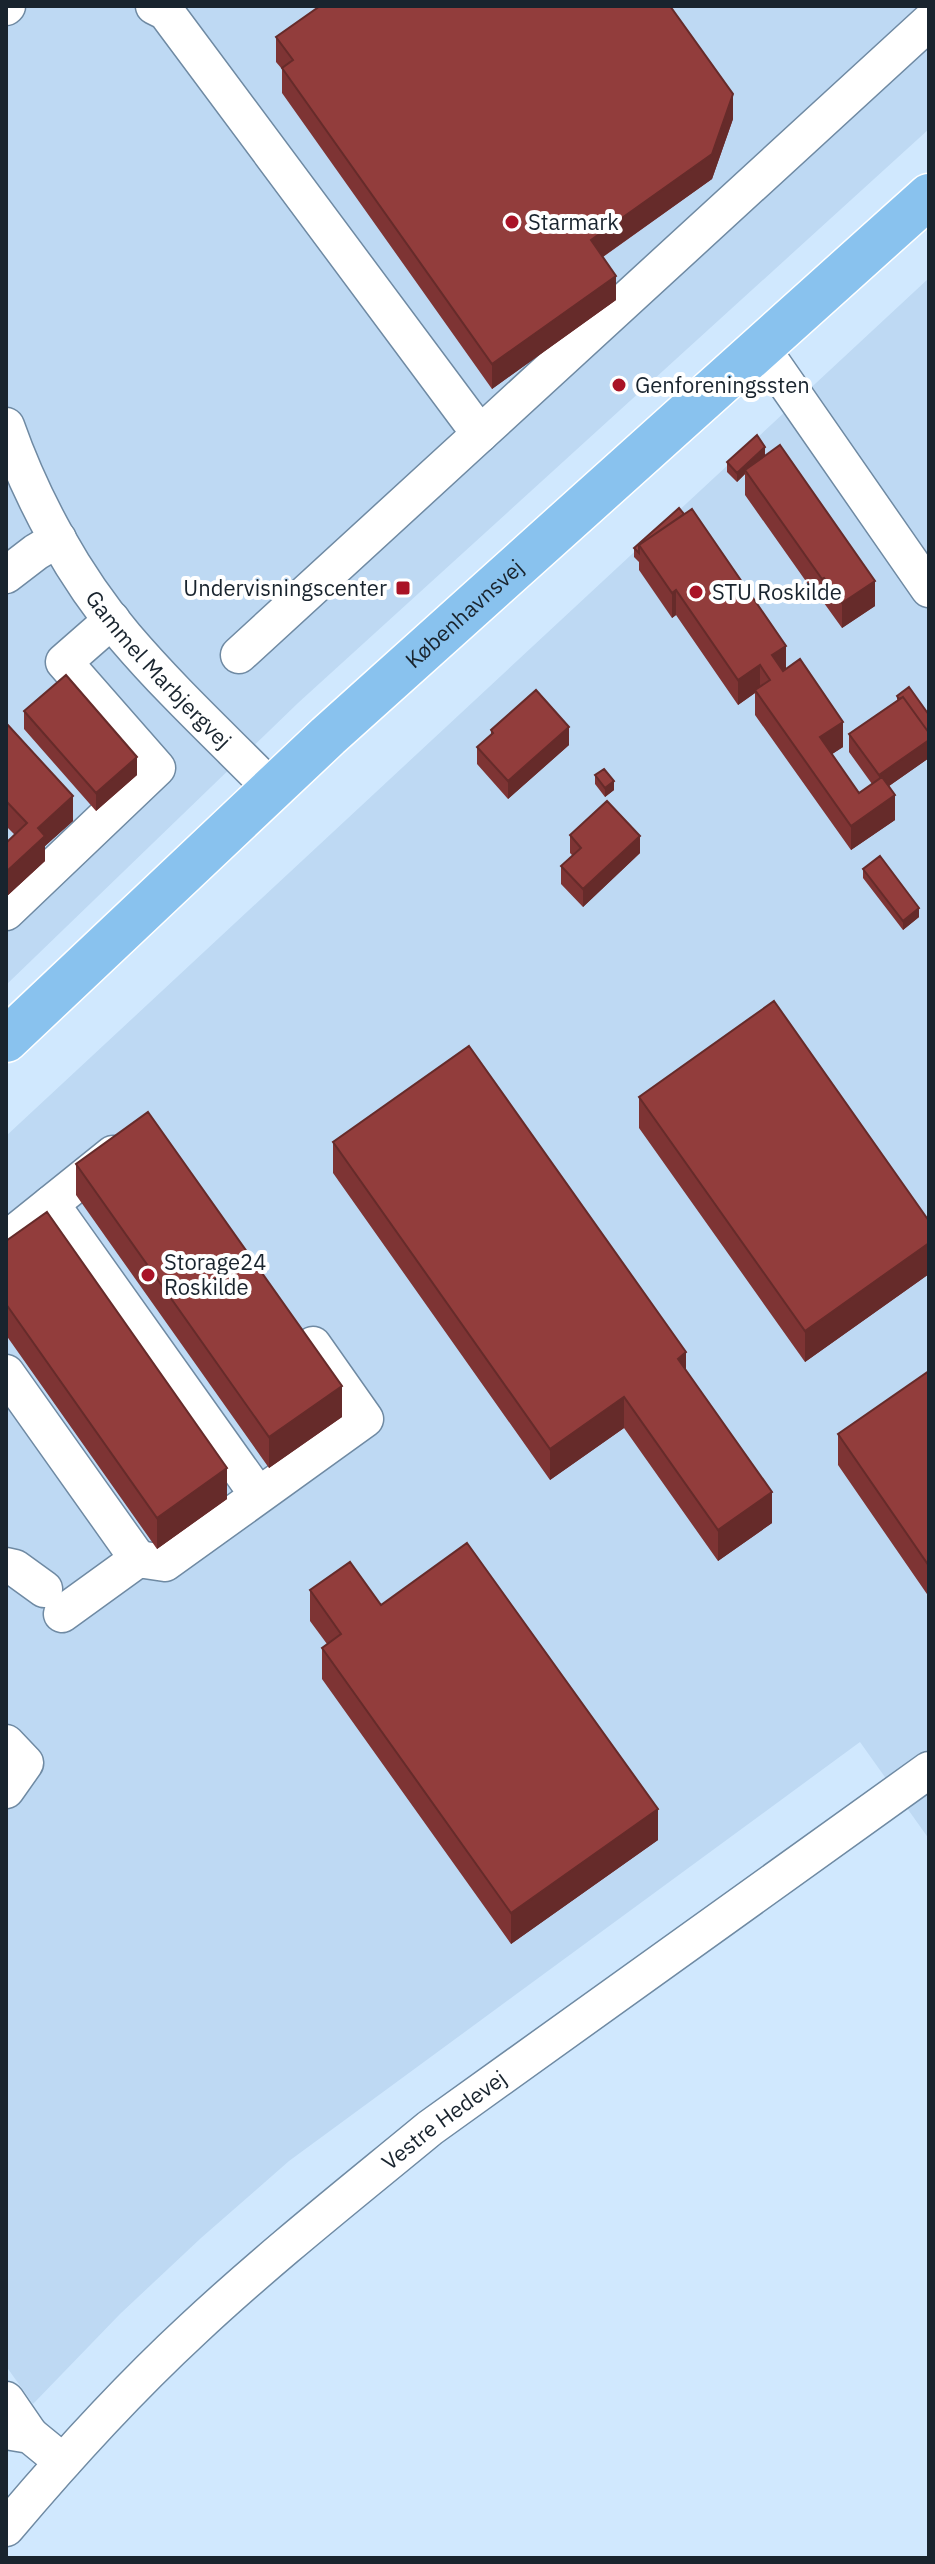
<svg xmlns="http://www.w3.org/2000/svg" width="935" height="2564" viewBox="0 0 935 2564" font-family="'IBM Plex Sans',sans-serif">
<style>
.built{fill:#bed9f3}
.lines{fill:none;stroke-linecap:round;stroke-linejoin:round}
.minor-casing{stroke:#6f8aa3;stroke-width:39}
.major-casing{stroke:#fff;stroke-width:47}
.minor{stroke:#fff;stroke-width:36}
.major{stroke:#89c2ee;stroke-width:44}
.wall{fill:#7e3434}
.shaded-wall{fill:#662b2a}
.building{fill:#923d3c;stroke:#662b2a;stroke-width:2}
.poi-dot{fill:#a91326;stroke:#fff;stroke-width:3}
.labels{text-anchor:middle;stroke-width:8;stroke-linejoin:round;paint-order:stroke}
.poi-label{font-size:22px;fill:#19242e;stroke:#fff;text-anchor:start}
.street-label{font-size:22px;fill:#19242e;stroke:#fff}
</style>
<rect width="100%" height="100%" fill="#d0e8fe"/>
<path class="built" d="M6,6H929V129L298,703L6,985Z
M929,278V1839L860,1742L289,2161L201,2238L120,2314L33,2404L6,2366V1136Z"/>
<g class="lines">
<g class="minor-casing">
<g id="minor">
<path d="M154,6L166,12L480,434L929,22"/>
<path d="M6,7L7,6"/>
<path d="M761,347L929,589"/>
<path id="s1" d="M6,426C32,500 74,577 125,637C171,691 223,739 273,790"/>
<path d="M6,575L36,552L58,539"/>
<path d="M239,655L480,434"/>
<path d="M6,912L157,768L64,662L112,620"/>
<path d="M51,1204L258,1495"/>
<path d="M6,1240L113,1154"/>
<path d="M6,1373L138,1559"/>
<path d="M6,1566L15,1568L44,1589"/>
<path d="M62,1614L138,1559L165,1563L365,1419L313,1345"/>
<path d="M6,1743L25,1763L6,1790"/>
<path d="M6,2400L30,2435"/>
<path d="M6,2431L30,2435L63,2462"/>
<path id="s2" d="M6,2528C65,2458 126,2391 193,2329C269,2258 350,2194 430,2128L929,1770"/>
</g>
</g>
<g class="major-casing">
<g id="major">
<path id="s3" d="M6,1040L328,736L929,196"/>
</g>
</g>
<use href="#minor" class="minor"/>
<use href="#major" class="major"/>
</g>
<path class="wall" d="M276,37L733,119L712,179L603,257L616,300L492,389L282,93V69L276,62Z
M765,456L875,606L842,628L824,603L822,604L745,495V474L737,482L727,472V462Z
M679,508L786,669L843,747L832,754L859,793L872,784L849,752V734L897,701V696L929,715V758L889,786L895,820L851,850L755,715V693L738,705L676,615L672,618L639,570V562L634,557V548Z
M24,711L137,775L96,811L24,729Z
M6,723L73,821L45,846V861L6,897V843L15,835L6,826Z
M491,730L569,745L508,799L477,764V747L491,735Z
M595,775L614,790L605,797L595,784Z
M570,835L640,853L583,907L561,884V866L573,856L570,853Z
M863,869L919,917L903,930L863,878Z
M639,1097L929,1221V1274L805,1362L639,1128Z
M333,1142L686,1370L772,1523L718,1561L624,1428L550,1480L333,1173Z
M76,1164L342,1417L269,1468L76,1195Z
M6,1241L227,1499L157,1549L6,1335Z
M929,1371V1597L838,1465V1434Z
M310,1590L381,1605L658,1840L511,1944L322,1679V1648L327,1644L310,1621Z"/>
<path class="shaded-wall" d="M733,94V119L712,179L591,265V240Z
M616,276V300L492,389V364Z
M765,447V456L745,470V474L737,482V473Z
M824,578V603L822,604V579Z
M875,581V606L842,628V603Z
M676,590V615L672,618V593Z
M786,646V671L772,680V655Z
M760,665V690H755V693L738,705V680Z
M843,722V747L820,762V737Z
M569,727V745L508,799V781Z
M929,740V758L879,793V775Z
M137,757V775L96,811V793Z
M614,781V790L605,797V788Z
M895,795V820L851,850V826Z
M73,796V821L45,846V861L6,897V872L38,828Z
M640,836V853L583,907V889Z
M919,908V917L903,930V921Z
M929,1243V1274L805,1362V1331Z
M686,1352V1383L678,1359Z
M342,1386V1417L269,1468V1437Z
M624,1397V1428L550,1480V1449Z
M227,1468V1499L157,1549V1518Z
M772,1492V1523L718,1561V1530Z
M658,1809V1840L511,1944V1913Z"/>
<path class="building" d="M320,6H670L733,94L712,154L591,240L616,276L492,364L282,68L293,60L276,37Z
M757,435L765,447L737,473L727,462Z
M780,445L875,581L842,603L824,578L822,579L745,470Z
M679,508L684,514L639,545V553L634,548Z
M692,509L786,646L772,655L783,671L800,659L843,722L820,737L859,793L882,777L895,795L851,826L755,690L770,680L760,665L738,680L676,590L672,593L639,545Z
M66,675L137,757L96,793L24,711Z
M909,687L929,715V733L903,697L899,699L897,696Z
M536,690L569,727L508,781L477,747L493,733L491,730Z
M903,697L929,733V740L879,775L849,734Z
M6,723L73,796L38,828L45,836L6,872V843L27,823L6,801Z
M604,769L614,781L605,788L595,775Z
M607,801L640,836L583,889L561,866L581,848L570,835Z
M880,856L919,908L903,921L863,869Z
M774,1001L929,1221V1243L805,1331L639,1097Z
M469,1046L686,1352L678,1359L772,1492L718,1530L624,1397L550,1449L333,1142Z
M148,1112L342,1386L269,1437L76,1164Z
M47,1212L227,1468L157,1518L6,1304V1241Z
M929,1371V1566L838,1434Z
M467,1543L658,1809L511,1913L322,1648L341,1634L310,1590L350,1562L381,1605Z"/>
<g class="poi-dot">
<circle cx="512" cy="222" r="8"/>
<circle cx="619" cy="385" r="8"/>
<rect x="395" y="580" width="16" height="16" rx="4"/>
<circle cx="696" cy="592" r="8"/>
<circle cx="148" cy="1275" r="8"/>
</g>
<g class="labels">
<g class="poi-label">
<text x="528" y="230">Starmark</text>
<text x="635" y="393">Genforeningssten</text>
<text x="387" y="596" text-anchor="end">Undervisningscenter</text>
<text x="712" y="600">STU Roskilde</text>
<text x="164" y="1270">Storage24<tspan x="164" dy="25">Roskilde</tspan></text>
</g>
<g class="street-label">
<text dy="8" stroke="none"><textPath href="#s3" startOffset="626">Københavnsvej</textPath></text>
<text dy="8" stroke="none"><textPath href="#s1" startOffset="290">Gammel Marbjergvej</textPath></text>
<text dy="8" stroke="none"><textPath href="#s2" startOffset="600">Vestre Hedevej</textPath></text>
</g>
</g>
<rect width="935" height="2564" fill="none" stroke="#19242e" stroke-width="16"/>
</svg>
